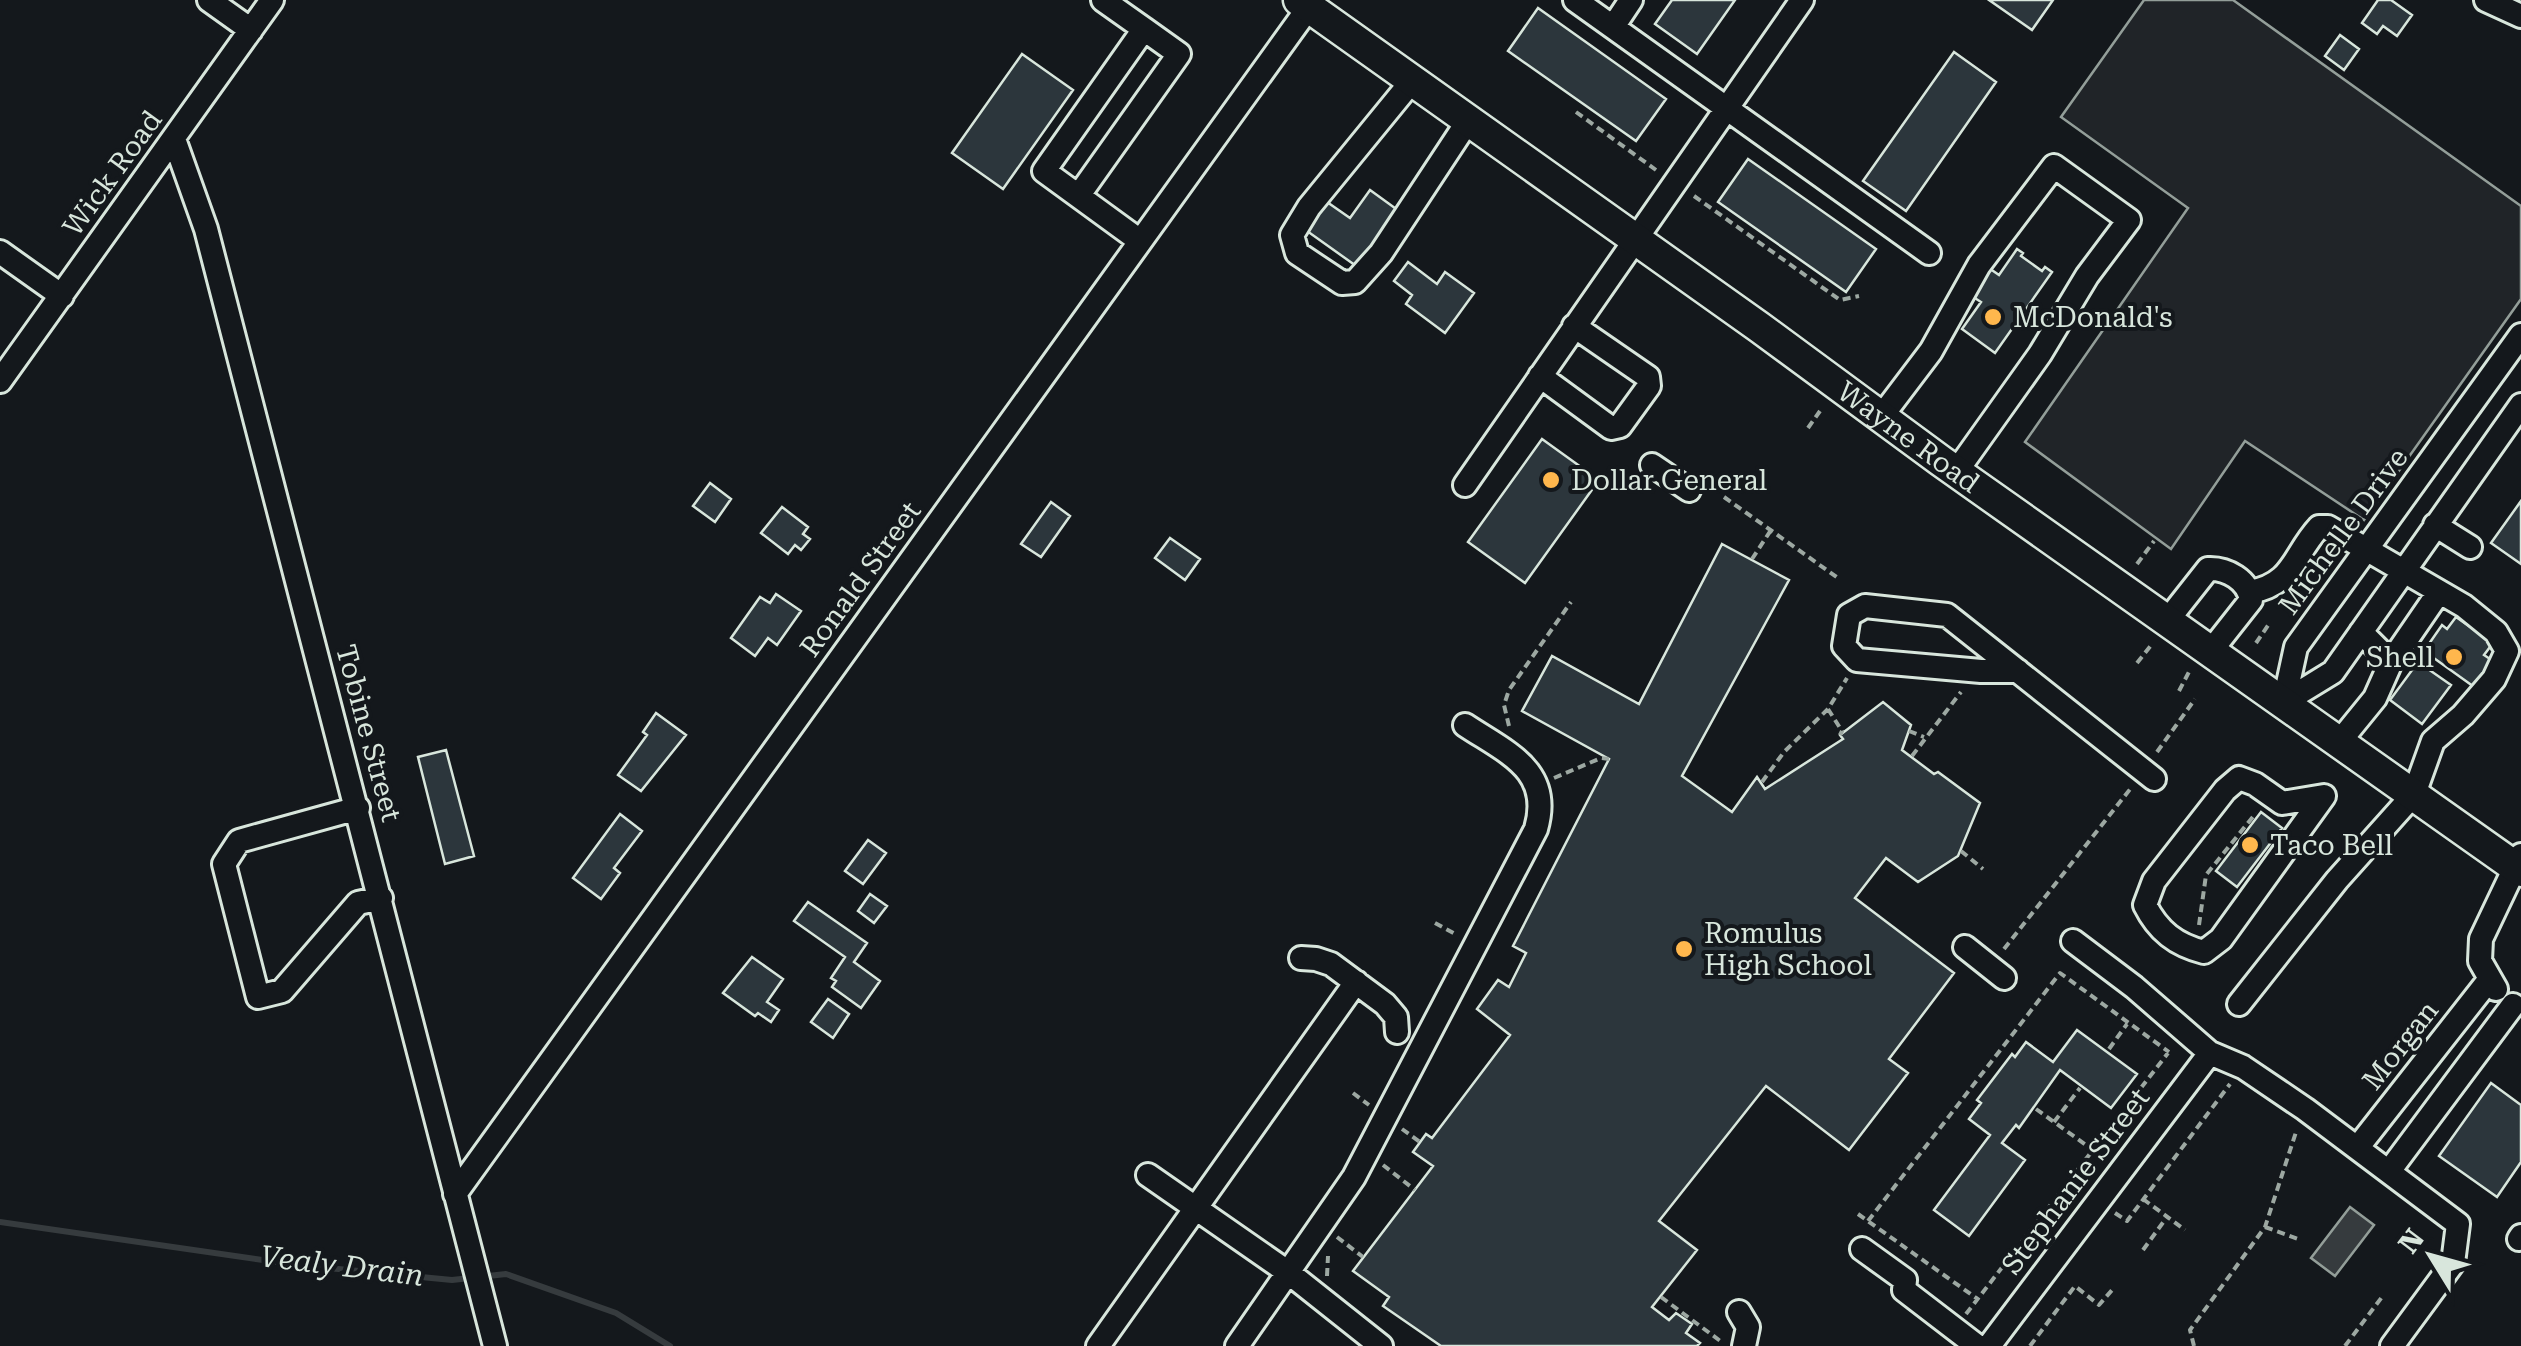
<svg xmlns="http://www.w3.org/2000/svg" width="2521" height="1346" viewBox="0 0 2521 1346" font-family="'Roboto Serif',serif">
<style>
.green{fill:#202428;stroke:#939e99;stroke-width:2.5}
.water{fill:#363b3e;stroke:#939e99;stroke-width:2.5}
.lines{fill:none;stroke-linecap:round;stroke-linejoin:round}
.stream{stroke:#363b3e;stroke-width:6}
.building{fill:#2c363c;stroke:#d8e6dc;stroke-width:2.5}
.minor-casing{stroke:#d8e6dc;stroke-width:28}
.major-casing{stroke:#d8e6dc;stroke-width:35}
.path{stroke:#9da8a2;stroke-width:4;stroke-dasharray:8 5;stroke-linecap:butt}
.minor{stroke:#14181c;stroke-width:22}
.major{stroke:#14181c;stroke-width:30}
.poi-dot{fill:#ffb74d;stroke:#14181c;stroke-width:4}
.labels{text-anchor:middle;stroke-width:8;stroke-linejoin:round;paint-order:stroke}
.street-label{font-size:28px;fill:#d8e6dc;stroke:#14181c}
.poi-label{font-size:28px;fill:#d8e6dc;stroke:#14181c;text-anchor:start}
.water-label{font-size:30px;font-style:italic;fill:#d8e6dc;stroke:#14181c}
</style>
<rect width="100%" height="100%" fill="#14181c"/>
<path class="green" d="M2144,0H2233L2521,206V299L2364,520L2245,441L2171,549L2025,442L2188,208L2061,117Z"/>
<path class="water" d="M2350,1207L2374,1225L2335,1276L2311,1258Z"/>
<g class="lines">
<path class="stream" d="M0,1222L297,1265L452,1280L506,1274L616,1313L670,1346"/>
</g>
<path class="building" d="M1672,0H1735L1697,54L1655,24Z
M1989,0H2053L2032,30Z
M2378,0H2391L2412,15L2397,36L2383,26L2377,34L2362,23Z
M1538,8L1666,99L1636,141L1508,51Z
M2340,35L2359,49L2344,70L2325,56Z
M1954,52L1996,82L1906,211L1863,181Z
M1022,54L1073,90L1003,189L952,153Z
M1748,159L1876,249L1846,292L1718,202Z
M1370,190L1399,211L1359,268L1307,231L1327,202L1350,218Z
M2017,249L2023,253L2021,256L2042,271L2045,267L2052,272L1995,353L1962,329L1981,302L1967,293L1986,266L1999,275Z
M1408,262L1437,284L1445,272L1474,293L1445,333L1406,304L1412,295L1394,281Z
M1542,439L1599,480L1525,583L1468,542Z
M710,483L731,499L715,522L693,506Z
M2521,501V564L2491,543Z
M1051,502L1070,516L1041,557L1021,544Z
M782,507L808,527L803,534L810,539L801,550L795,545L788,554L761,533Z
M1170,538L1200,559L1185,580L1155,558Z
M1722,544L1789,580L1682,776L1732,812L1757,777L1765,789L1843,739L1840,735L1883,702L1911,725L1902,750L1934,774L1938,772L1980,803L1958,856L1918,882L1886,858L1855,898L1954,973L1889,1059L1908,1073L1849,1150L1766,1086L1659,1221L1697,1250L1652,1307L1669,1320L1676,1313L1692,1324L1686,1333L1700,1343L1697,1346H1441L1383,1306L1389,1297L1353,1271L1433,1166L1413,1152L1426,1134L1432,1138L1510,1035L1477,1009L1498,980L1509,987L1526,953L1513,946L1609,759L1522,711L1552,656L1639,704Z
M776,594L801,611L777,645L768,638L755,656L731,638L760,597L770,603Z
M2456,617L2493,643L2484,655L2496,663L2477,689L2424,651L2442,625L2447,629Z
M2418,662L2451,685L2422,724L2390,700Z
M656,713L686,735L641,791L618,775L647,735L643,732Z
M446,750L474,856L445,864L418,757Z
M2261,812L2282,828L2237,887L2216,871Z
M620,814L642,831L614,868L620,873L601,899L573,878Z
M868,840L886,853L863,884L845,871Z
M870,894L887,906L874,923L858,911Z
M808,902L867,943L854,962L880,981L861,1008L832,987L836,981L831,978L845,957L794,921Z
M752,957L783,979L767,1002L779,1010L771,1022L758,1013L755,1016L723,993Z
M828,999L849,1014L833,1038L811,1022Z
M2077,1030L2137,1074L2111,1108L2060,1070L2019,1128L2016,1125L2002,1143L2025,1160L1969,1236L1934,1210L1990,1135L1969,1119L1981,1103L1977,1100L2012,1054L2015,1057L2026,1042L2053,1062Z
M2491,1083L2521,1105V1162L2497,1197L2439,1156Z"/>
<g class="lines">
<g class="minor-casing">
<path id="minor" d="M209,0L251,30
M1103,0L1144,29L1044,171L1140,241
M1575,0L1929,253
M2486,0L2521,16
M1613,27L1631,0
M1412,81L1309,207L1292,235L1297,253L1342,283L1355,282L1381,253L1468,121
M174,139L206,229L495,1346
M1079,195L1179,54L1144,29
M0,252L62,296
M1540,376L1611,428L1620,426L1649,386L1648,377L1574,326
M0,381L272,0
M1881,417L1931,351L1979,265L2054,166L2129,220L2087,276L2040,354L1956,472
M1652,465L1689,490
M1465,485L1802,0
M2435,525L2470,547
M2167,621L2208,569C2227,568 2248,580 2251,600L2210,652
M2391,662L2439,592
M2018,671H1981L1857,660L1844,646L1849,615L1865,606L1947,615L2154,779
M2284,702L2296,647L2521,335
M2284,702L2333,672L2521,405
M2340,741L2375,698L2391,662L2361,632
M2239,778L2255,784L2282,803L2324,796L2221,939L2204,952C2176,945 2158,931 2145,905L2154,881L2225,790Z
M358,808L239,841L224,864L258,997L282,991L358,903L381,898
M2073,941L2134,987L2210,1053L2243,1067L2305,1109L2458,1224L2453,1263L2392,1346
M1965,947L2004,978
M1301,958L1316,959L1331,964L1385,1004L1396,1017L1397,1032
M2496,989L2480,961L2481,939L2521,855
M2239,1004L2337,880L2414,794L2433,741L2463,715L2494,679L2507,651L2496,632L2464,606L2328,527H2319C2293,555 2294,584 2250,592
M2358,1147L2489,980
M2390,1170L2513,1005
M1148,1175L1289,1273L1381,1346
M455,1194L1314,0
M2519,1239L2521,1236
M1862,1249L1905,1280L1904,1290L1977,1346
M1739,1312L1748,1327L1744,1346
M1098,1346L1356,982
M1237,1346L1354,1177L1536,829C1553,770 1507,753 1465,725
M1989,1346L2210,1053"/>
</g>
<g class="major-casing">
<g id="major">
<path id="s1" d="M1299,0L1759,327L1941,461L2521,871"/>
</g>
</g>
<path class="path" d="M1576,112L1656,170
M1694,196L1840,300L1859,296
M1808,428L1820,411
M1724,497L1838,578
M1752,559L1771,530
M2137,564L2154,541
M2256,643L2269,624
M2137,663L2153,643
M2179,691L2191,668
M1828,709L1842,731L1840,735
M1509,726L1504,705L1509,690L1571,602
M1909,731L1924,737
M2157,752L2195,699
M1912,756L1961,692
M1554,778L1601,758L1609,759
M1762,782L1784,752L1828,709L1847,678
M1961,851L1983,869
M1435,923L1457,935
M2199,925L2206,875L2256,813
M2004,949L2131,788
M2109,1049L2127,1024
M1353,1093L1369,1105
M2036,1109L2093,1150
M2054,1122L2080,1088
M1402,1129L1420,1142
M1383,1165L1415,1190
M2143,1199L2185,1230
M2115,1213L2127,1221L2230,1084
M1858,1214L1979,1300
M1868,1221L2060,973L2169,1052
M2265,1227L2301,1240
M1337,1237L1363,1257
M2143,1250L2167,1217
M1327,1276L1328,1256
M1661,1297L1723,1343
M1966,1314L2168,1053
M2030,1346L2075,1286L2099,1305L2113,1289
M2194,1346L2190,1330L2265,1227L2297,1129
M2345,1346L2382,1297"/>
<use href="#minor" class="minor"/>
<use href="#major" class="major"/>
</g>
<g class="poi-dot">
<circle cx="1993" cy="317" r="10"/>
<circle cx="1551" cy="480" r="10"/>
<circle cx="2454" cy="657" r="10"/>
<circle cx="2250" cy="845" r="10"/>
<circle cx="1684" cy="949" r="10"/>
</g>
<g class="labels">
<g class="street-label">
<text transform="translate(112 173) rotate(-54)" y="10">Wick Road</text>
<text dy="10" stroke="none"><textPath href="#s1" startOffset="750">Wayne Road</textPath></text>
<text transform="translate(2343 531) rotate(-54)" y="10">Michelle Drive</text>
<text transform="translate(860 579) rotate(-54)" y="10">Ronald Street</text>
<text transform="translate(369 733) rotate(75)" y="10">Tobine Street</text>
<text transform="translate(2400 1045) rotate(-52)" y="10">Morgan</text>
<text transform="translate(2075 1181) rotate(-53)" y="10">Stephanie Street</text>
</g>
<g class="poi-label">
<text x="2013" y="327">McDonald's</text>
<text x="1571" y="490">Dollar General</text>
<text x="2434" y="667" text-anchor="end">Shell</text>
<text x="2270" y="855">Taco Bell</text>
<text x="1704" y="943">Romulus<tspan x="1704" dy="32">High School</tspan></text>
</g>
<g class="water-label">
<text transform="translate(342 1266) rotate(7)" y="10">Vealy Drain</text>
</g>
</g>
<g transform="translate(2431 1256) rotate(307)" stroke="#14181c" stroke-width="8" paint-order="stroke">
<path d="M0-8L18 38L0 25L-18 38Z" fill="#d8e6dc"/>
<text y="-15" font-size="28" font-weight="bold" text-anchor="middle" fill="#d8e6dc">N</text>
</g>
</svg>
